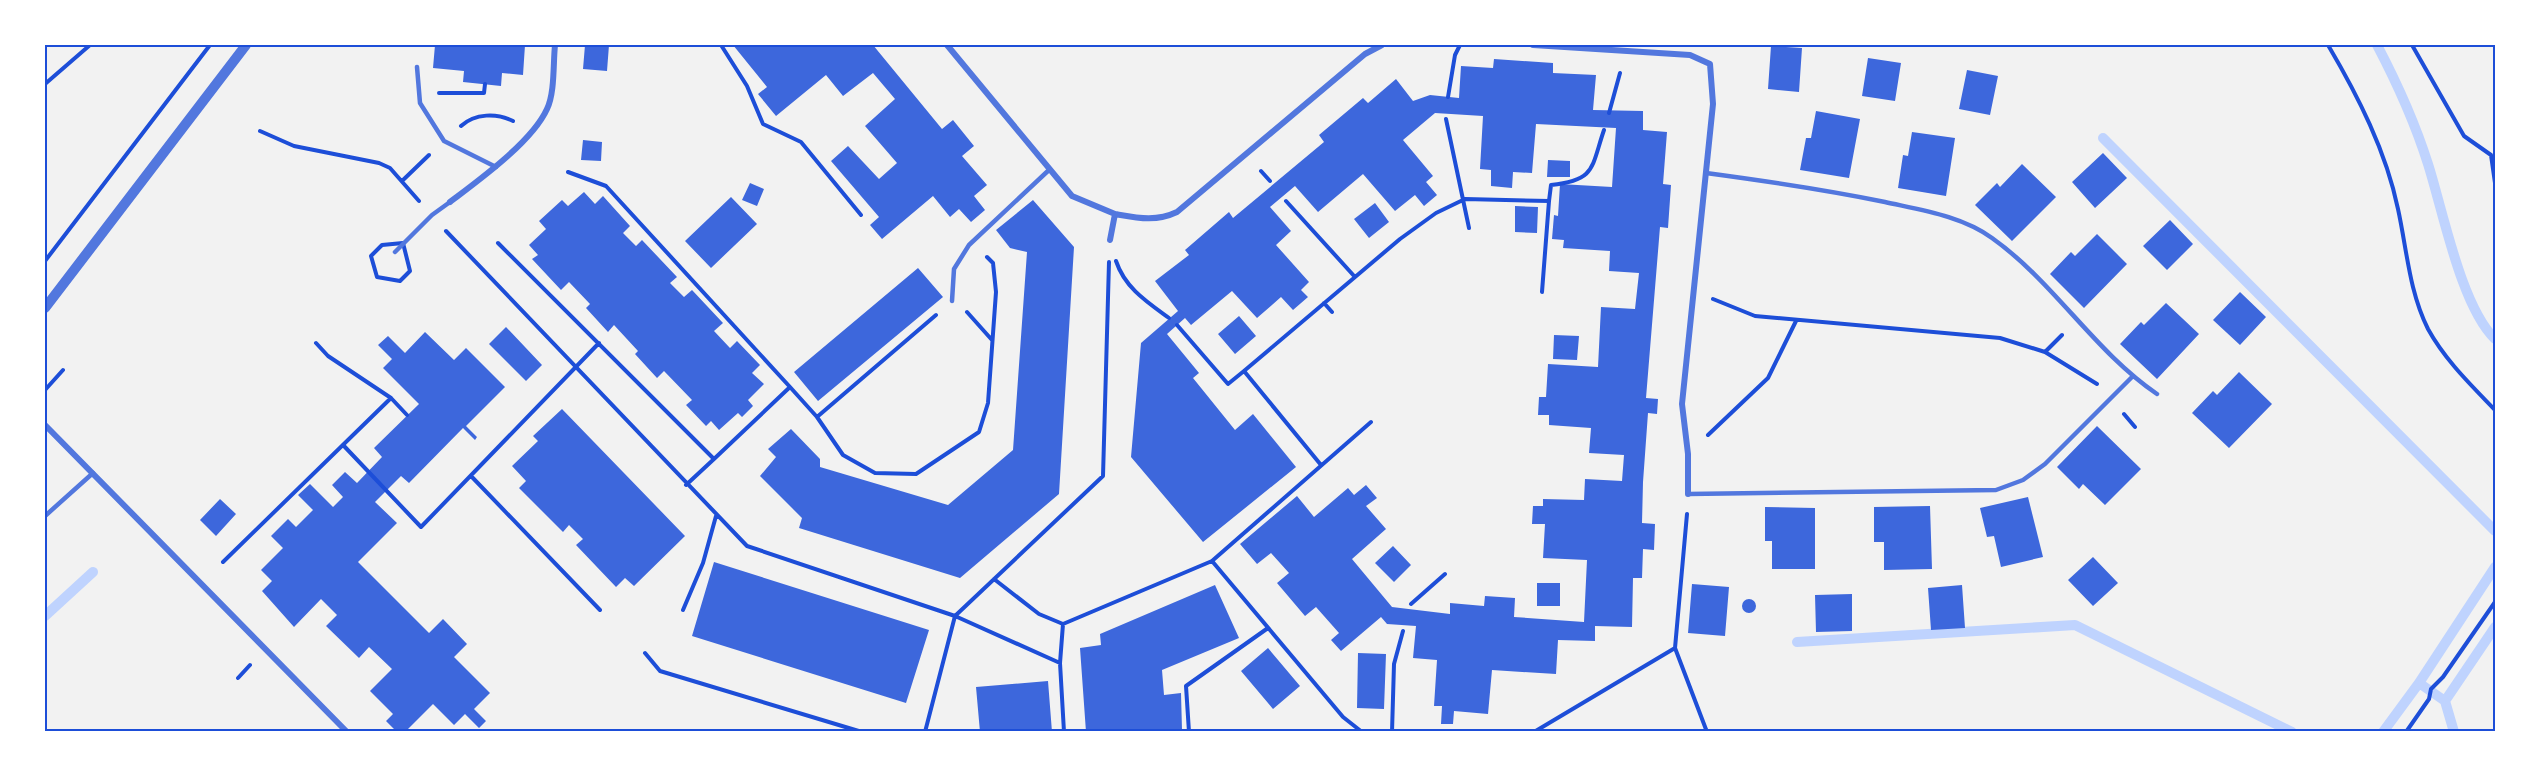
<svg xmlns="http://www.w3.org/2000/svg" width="2540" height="777" viewBox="0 0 2540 777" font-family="Georgia,serif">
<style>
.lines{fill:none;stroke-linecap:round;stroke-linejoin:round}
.stream{stroke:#bfd3fe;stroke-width:10}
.building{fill:#3d67dc}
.path{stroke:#1d4ed8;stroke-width:4}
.service{stroke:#5277de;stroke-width:4.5}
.minor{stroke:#5277de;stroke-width:6}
.tertiary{stroke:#5277de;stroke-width:10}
.neatline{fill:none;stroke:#1d4ed8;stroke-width:2}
</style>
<rect width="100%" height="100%" fill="#f2f2f2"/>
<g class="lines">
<path class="stream" d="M2377,45C2397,83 2415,123 2428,164C2443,211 2461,306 2495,339
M2103,138L2495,531
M45,616L93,572
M1797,642L2075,625L2292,732
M2445,701L2495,627
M2383,732L2419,683
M2454,732L2445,701L2419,683L2495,567"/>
</g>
<path class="building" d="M435,45H525L523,75L502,73L501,86L463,82L464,71L433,68Z
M585,45H609L607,71L583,69Z
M733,45H873L942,129L953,120L974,146L962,156L987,185L974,196L985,210L971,222L959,209L950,217L933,196L882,239L870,225L879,217L831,161L848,146L879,179L897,163L865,126L895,99L873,73L843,96L826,75L776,116L758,94L767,87Z
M1771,46L1802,48L1799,92L1768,89Z
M1868,58L1901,63L1895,101L1862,96Z
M1494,59L1553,63V73L1596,75L1593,110L1643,111V130L1667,132L1663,184L1671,185L1668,228L1660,227L1646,398L1658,399L1657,414L1648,413L1643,482L1642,523L1655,524L1654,550L1643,549L1642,578H1633L1632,627L1595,626V641L1558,640L1556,674L1492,670L1488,714L1454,711L1453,724H1441L1442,706H1434L1437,660L1413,658L1416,626L1387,624L1381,617L1341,651L1331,640L1339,633L1316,607L1305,616L1277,583L1289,573L1271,553L1257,564L1240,544L1297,496L1314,517L1348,488L1354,495L1366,485L1377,498L1366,506L1386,529L1352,559L1392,607L1450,614V603L1484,606L1485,596L1515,598L1514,617L1584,622L1587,560L1543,558L1545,524H1532L1533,506H1543V499L1584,500L1585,479L1622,481L1624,455L1589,453L1591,428L1549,425V415H1538L1539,397H1546L1548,364L1598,367L1601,307L1635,309L1639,273L1609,271L1610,251L1563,248L1564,240L1552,239L1554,215L1558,216L1560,184L1612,187L1616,128L1536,124L1532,173L1513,172L1512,188L1491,186V170L1480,169L1483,116L1435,113L1403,140L1433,176L1426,182L1437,195L1424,206L1415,195L1395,211L1363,174L1318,212L1295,186L1270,207L1291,231L1276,245L1309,282L1301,290L1308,297L1293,310L1281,297L1257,318L1232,291L1191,325L1185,318L1167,334L1199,373L1193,378L1235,430L1253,414L1296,467L1203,542L1131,457L1141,343L1178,311L1155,281L1189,255L1185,250L1229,212L1233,218L1324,142L1319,135L1363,98L1368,103L1396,79L1413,101L1430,95L1459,98L1461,66L1493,68Z
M1967,70L1998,76L1990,115L1959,109Z
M1816,111L1860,119L1849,178L1800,170L1806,138H1811Z
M1912,132L1955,138L1946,196L1898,188L1903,155L1908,156Z
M583,140L602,142L601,161L581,160Z
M2103,153L2127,178L2095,208L2072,182Z
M1548,160L1570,161V177H1547Z
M2022,164L2056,197L2012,241L1975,205L1997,183L2000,187Z
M750,183L764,189L757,206L742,200Z
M584,192L595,204L603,196L630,226L623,233L636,246L642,240L677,277L670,283L684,297L692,290L723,323L714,331L730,348L737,341L760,365L752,373L764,384L748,400L753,406L742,417L738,413L719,430L711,421L706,426L686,405L692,400L664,371L657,378L635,354L638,351L614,325L608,332L586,308L590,304L569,282L561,290L532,259L538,255L529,245L546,229L539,221L562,200L568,206Z
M731,197L757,224L711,268L685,241Z
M1033,200L1074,247L1059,494L960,578L799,528L802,518L760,476L776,457L768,449L791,429L820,459V467L948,505L1013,450L1027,252L1010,248L996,230Z
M1375,203L1389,222L1369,238L1354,219Z
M1515,206L1538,207L1537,233L1515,232Z
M2170,220L2193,244L2167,270L2143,246Z
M2097,234L2127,264L2084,308L2050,274L2071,252L2075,256Z
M918,268L943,297L818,401L794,372Z
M2240,292L2266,317L2240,345L2213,320Z
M2166,303L2199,334L2157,379L2120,344L2141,322L2144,325Z
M1239,316L1256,336L1235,354L1218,334Z
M506,327L542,365L526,381L489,344Z
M425,332L454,360L466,348L505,387L466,426L477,437L475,440L463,428L409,483L401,476L375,502L397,523L358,562L429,633L443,619L467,644L454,657L490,693L474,709L486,721L479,728L465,714L454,725L433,704L405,732H397L386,721L393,714L370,691L392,669L369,647L359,658L326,626L337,615L321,599L294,627L262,591L272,581L261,570L283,548L271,536L288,519L296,527L313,510L298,495L310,484L333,507L343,497L332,485L345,472L357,483L382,457L374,448L419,404L383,368L392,359L378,345L388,336L405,353Z
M1554,335L1579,336L1577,360L1553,359Z
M2239,372L2272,404L2229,448L2192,413L2213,391L2217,395Z
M562,409L685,536L634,586L625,578L616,587L576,545L583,539L569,525L563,532L519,488L526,481L512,466L538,441L533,436Z
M2097,426L2141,469L2105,505L2083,484L2079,489L2057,467Z
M2028,497L2043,557L2001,567L1994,536L1987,537L1980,508Z
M220,499L236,514L216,536L200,520Z
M1930,506L1932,569L1884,570V542H1874V507Z
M1765,507L1815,508V569H1772V541H1765Z
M1393,546L1411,565L1394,582L1375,563Z
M2093,557L2118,583L2093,606L2068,580Z
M714,562L929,630L906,703L692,636Z
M1537,583H1560V606H1537Z
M1692,584L1729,587L1725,636L1688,633Z
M1215,585L1239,638L1162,670L1164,695L1181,693L1182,730L1086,732L1080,648L1101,645L1100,634Z
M1962,585L1965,628L1931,630L1928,588Z
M1852,594V631L1816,632L1815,595Z
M1742 606a7 7 0 1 1 14 0a7 7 0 1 1-14 0Z
M1268,648L1300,686L1273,709L1241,671Z
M1358,653L1386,654L1384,709L1357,708Z
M1048,681L1052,732H980L976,687Z"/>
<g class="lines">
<path class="path" d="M721,45L747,86L763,124L801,142L861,215
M2328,45C2358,96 2386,151 2398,209C2407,250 2409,291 2428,329C2445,360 2471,385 2495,410
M2412,45L2464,136L2491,155L2495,183
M45,84L90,45
M439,93H484L485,84
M1448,97L1455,55L1460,45
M1609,113L1620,73
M1446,119L1469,228
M461,126C475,113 497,113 513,121
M260,131L294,146L379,163L390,168L419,201
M1261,171L1270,181
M402,181L429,155
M1286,201L1355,277
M1549,201L1551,185C1596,180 1591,168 1604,130
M446,231L747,546L955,616L1060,663
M403,243L410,271L400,281L377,277L371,256L382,245Z
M498,243L714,459L790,387L606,186L568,172
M45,261L210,45
M1116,261C1125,288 1147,302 1169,318
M1713,299L1755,316L2000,338L2045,352
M1324,303L1332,312
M967,312L992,340
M1177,325L1228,384L1244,371L1321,465
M2062,335L2045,352L2097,384
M1244,371L1400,239L1436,213L1465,199L1549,201L1542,292
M790,387L817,417L936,315
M45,390L63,370
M391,398L407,415
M2124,414L2135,427
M817,417L843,455L875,473L916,474L979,432L988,403L996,292L993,263L987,257
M1708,435L1768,378L1796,321
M344,446L421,527L599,343
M471,476L600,610
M686,485L714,459
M1687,514L1675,648L1707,732
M1212,561L1371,422
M223,562L391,398L328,356L316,343
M994,579L1039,614L1063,624L1060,663L1064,732
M1411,604L1445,574
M683,610L703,563L716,516
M1063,624L1212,561L1343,717L1362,732
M645,653L660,671L862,732
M238,678L250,665
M925,732L955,616L1103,476L1109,262
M1189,732L1186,686L1268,628
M1392,732L1394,664L1403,631
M1534,732L1675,648
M2406,732L2429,699L2431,689L2443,677L2495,602"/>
<path class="service" d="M417,67L420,103L444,141L496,167
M1706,173C1766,181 1826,190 1885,202C1921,210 1962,216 1992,238C2054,282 2094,351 2157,394
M395,252L432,215L450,202
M952,301L954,269L969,245L1050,169
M1688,494L1996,490L2023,480L2045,464L2132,377
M45,516L93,473"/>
<path class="minor" d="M947,45L1072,196L1115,214L1110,240
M1533,45L1690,55L1710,64L1713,104L1682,404L1688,454V494
M450,202C479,180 532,142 547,109C555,92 553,64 555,45
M1115,214C1138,218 1156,222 1177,212L1365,54L1382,45
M45,425L347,732"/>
<path class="tertiary" d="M45,308L246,45"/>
</g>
<rect width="2540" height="777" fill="none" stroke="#ffffff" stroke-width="93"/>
<rect x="46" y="46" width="2448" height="684" class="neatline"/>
</svg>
